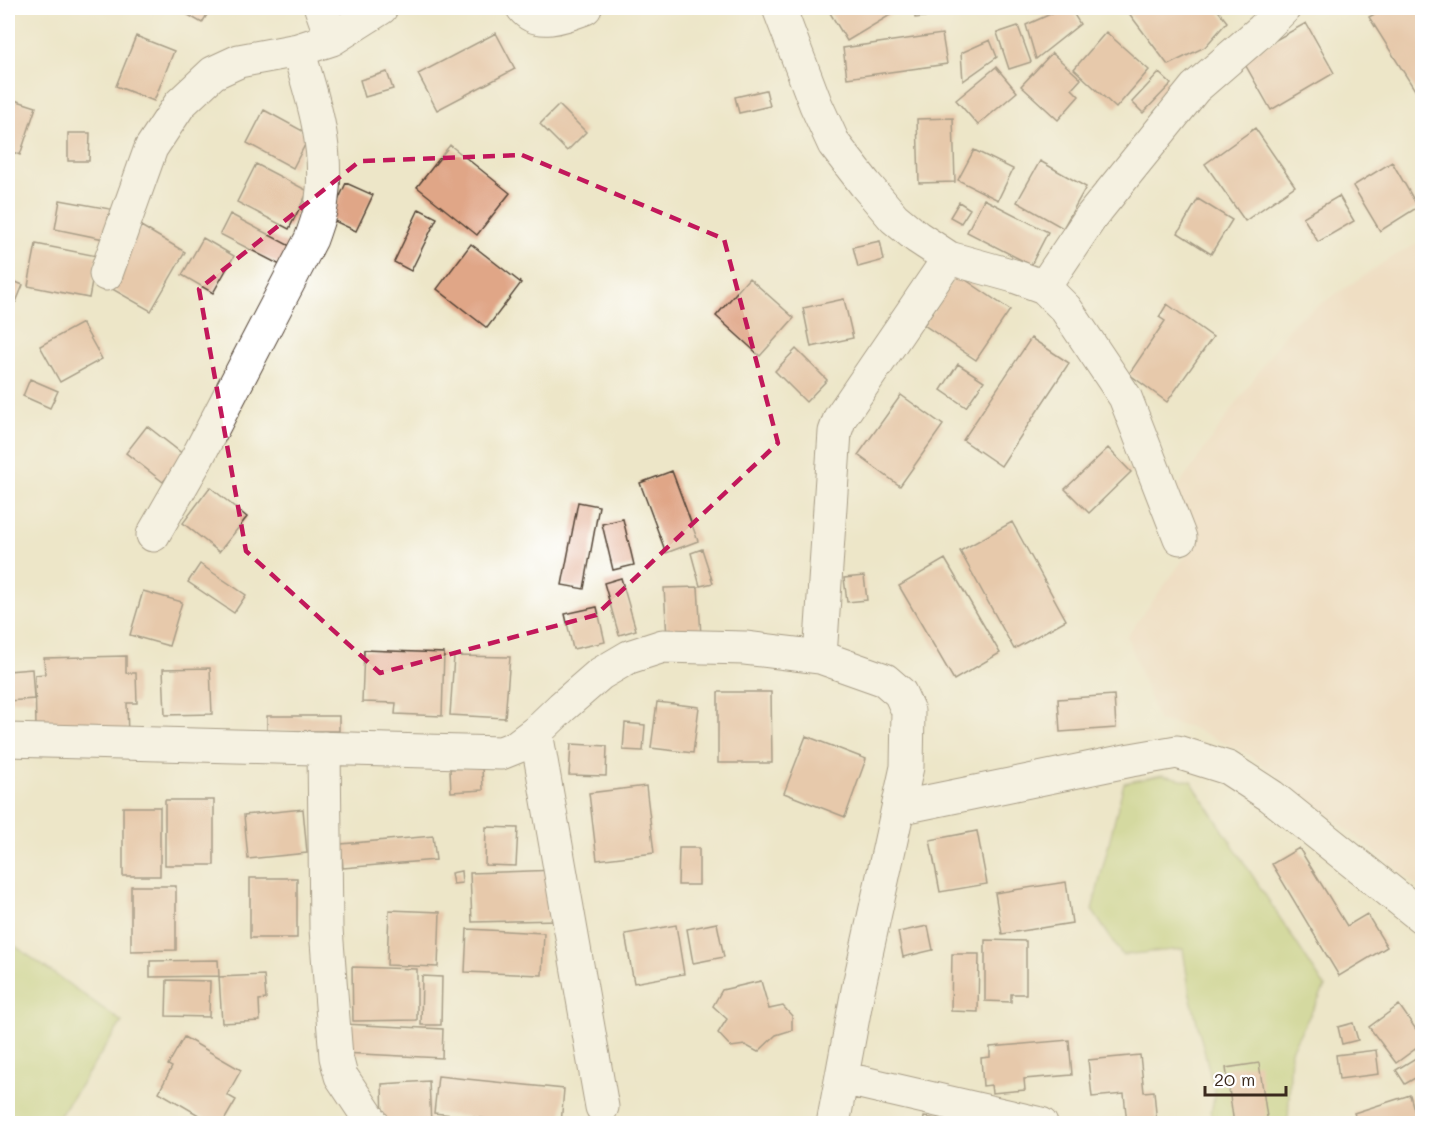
<svg xmlns="http://www.w3.org/2000/svg" width="1430" height="1131" viewBox="0 0 1430 1131" font-family="Mali,sans-serif">
<style>
.built{fill:#f1d5bd}
.green{fill:#b7cb6f;stroke:#797a46;stroke-width:1.5}
.building{fill:#e0a687}
.lines{fill:none;stroke-linecap:round;stroke-linejoin:round}
.minor-casing{stroke:#564638;stroke-width:35}
.minor{stroke:#fff;stroke-width:33}
.marked{fill:none;stroke:#c2185b;stroke-width:4.5;stroke-dasharray:12 8;stroke-linejoin:round}
</style>
<rect width="100%" height="100%" fill="#fff"/>
<filter id="ink" filterUnits="userSpaceOnUse"><feTurbulence type="fractalNoise" baseFrequency=".0167" numOctaves="2"/><feDisplacementMap in="SourceGraphic" scale="12" xChannelSelector="R" yChannelSelector="G"/><feConvolveMatrix kernelMatrix="1 2 1 2 8 2 1 2 1" color-interpolation-filters="sRGB"/></filter>
<filter id="wash" filterUnits="userSpaceOnUse"><feTurbulence type="fractalNoise" baseFrequency=".008" numOctaves="4" result="noise"/><feDisplacementMap in="SourceGraphic" scale="24" xChannelSelector="R" yChannelSelector="G"/><feGaussianBlur stdDeviation="1.35" result="paint"/><feColorMatrix in="noise" values="0 0 0 0 0 0 0 0 0 0 0 0 0 0 0 0 0 1.4 0 .05"/><feComposite in="paint" operator="in"/></filter>
<g filter="url(#wash)">
<rect width="100%" height="100%" fill="#ede6c8"/>
<path class="built" d="M1422,241V890L1325,812L1248,754L1188,726L1158,721L1127,636L1191,549L1176,490L1293,322L1391,258Z"/>
<path class="green" d="M1162,775L1191,781L1325,987L1291,1050L1288,1123H1209L1215,1093L1190,995L1183,949L1122,955L1092,910L1124,783Z
M8,946H15L122,1022L55,1123H8Z"/>
<g id="blocks">
<path class="building" d="M176,8H211L202,23Z
M827,8H902L847,41Z
M914,8H948L949,14L915,18Z
M1064,8H1070L1080,24L1036,59L1026,25Z
M1125,8H1216L1227,22L1205,47L1168,65Z
M1385,8H1422V92L1418,95L1369,17Z
M1306,23L1334,73L1271,110L1242,59Z
M1018,26L1031,62L1009,69L997,33Z
M1106,32L1149,70L1116,108L1074,69Z
M496,33L515,69L437,110L418,74Z
M942,34L947,64L847,78L843,48Z
M136,36L174,51L154,101L116,86Z
M990,40L997,57L963,81L961,53Z
M1052,53L1081,79L1072,89L1079,96L1058,120L1021,86Z
M996,67L1017,92L978,125L956,100Z
M387,72L393,89L365,97L360,80Z
M1159,73L1171,84L1143,113L1132,102Z
M766,90L770,106L739,113L735,97Z
M8,98L36,107L20,155L8,150Z
M559,105L586,132L567,151L540,124Z
M264,110L310,135L293,168L247,143Z
M953,118L955,182L919,183L917,119Z
M1255,128L1295,186L1245,221L1205,164Z
M68,133H90L89,161H68Z
M450,145L510,193L477,235L417,187Z
M974,150L1013,169L998,200L958,180Z
M1040,161L1086,187L1063,228L1017,202Z
M1392,162L1418,207L1380,231L1353,186Z
M256,164L308,191L289,229L237,202Z
M346,183L373,195L356,231L330,219Z
M1339,196L1354,221L1318,242L1303,217Z
M984,199L1048,232L1031,265L967,232Z
M1198,199L1232,220L1211,254L1178,233Z
M60,200L110,209L104,239L55,229Z
M959,202L970,209L961,223L950,217Z
M419,209L437,218L411,271L394,262Z
M230,214L290,246L280,265L220,234Z
M141,226L185,252L151,311L107,286Z
M203,238L234,256L213,293L182,275Z
M880,241L884,260L858,267L853,247Z
M36,244L97,256L89,298L28,286Z
M471,244L521,283L487,328L437,289Z
M957,274L1010,310L976,360L924,325Z
M749,278L794,318L760,356L716,316Z
M8,279L23,285L16,302L8,299Z
M844,299L853,338L811,347L803,308Z
M1167,304L1213,337L1167,402L1129,374L1165,321L1159,317Z
M82,323L102,359L60,382L40,346Z
M1031,338L1069,363L1001,466L963,440Z
M796,349L827,380L806,402L775,371Z
M958,364L984,381L966,407L941,390Z
M30,379L58,391L50,408L23,396Z
M901,395L943,425L900,486L858,455Z
M147,426L184,455L163,482L126,453Z
M1108,448L1131,472L1089,513L1065,489Z
M672,471L698,541L666,553L640,483Z
M210,487L247,517L219,552L183,523Z
M578,502L599,506L584,589L562,585Z
M623,519L634,565L613,570L602,524Z
M1012,522L1066,620L1014,649L960,551Z
M702,549L713,583L700,586L691,553Z
M945,559L1000,653L954,680L899,586Z
M200,564L246,595L234,613L188,582Z
M864,576L867,600L847,602L844,578Z
M621,578L636,630L619,635L604,583Z
M698,587L701,636L667,638L664,588Z
M143,591L182,602L169,646L130,635Z
M597,607L605,642L573,649L565,614Z
M364,650L444,653L442,716L395,714L396,703L362,702Z
M126,656V673H136L137,703H127L128,737H94L93,726L36,727L35,675L45,674L44,658Z
M454,656L510,657L505,718L450,715Z
M210,668L212,714L165,715L163,669Z
M32,669L34,699L8,701V671Z
M718,692H771L772,763H718Z
M1114,695L1116,728L1060,732L1058,699Z
M657,702L699,707L693,753L651,748Z
M267,716H339V731H267Z
M625,723L645,725L643,751L623,750Z
M806,736L866,759L845,817L784,793Z
M571,744L607,746L606,776L569,775Z
M482,767L483,790L451,792L450,769Z
M646,786L654,853L597,860L589,793Z
M165,800H214V865H165Z
M123,807H160V876H123Z
M303,809L307,853L248,859L244,815Z
M486,827L518,828L516,866L485,865Z
M977,831L987,884L940,892L930,840Z
M433,836L436,860L343,868L341,844Z
M679,848H699V885H678Z
M1299,848L1347,926L1367,914L1387,947L1339,976L1272,864Z
M558,870L559,920L472,922L470,873Z
M461,871L462,883L453,884L451,873Z
M250,878H297V938H250Z
M1066,882L1072,923L1002,934L995,893Z
M131,886H176V950L131,951Z
M389,910L440,912L438,967L387,965Z
M717,923L724,957L693,963L687,929Z
M676,925L684,974L634,983L625,934Z
M928,926L933,950L903,957L898,932Z
M467,929L544,933L542,975L465,972Z
M985,940L1026,941V994H1011V1002L985,1001Z
M952,954H979L978,1012L951,1011Z
M218,960L219,976L150,977V961Z
M352,967L417,969V1020L353,1021Z
M264,975L266,999L259,1000L260,1021L222,1023L219,977Z
M422,976L442,977L441,1025H421Z
M167,980L210,981L209,1017L166,1016Z
M761,981L769,1009L783,1006L792,1016V1030L776,1035L758,1052L745,1045L731,1047L718,1033L727,1019L713,1006L722,990Z
M1399,1005L1422,1038V1044L1396,1063L1369,1027Z
M1353,1023L1358,1040L1342,1044L1338,1027Z
M344,1024L443,1029L442,1058L342,1053Z
M184,1037L241,1070L227,1095L236,1100L222,1124H214L159,1092L172,1067L168,1065Z
M1069,1040L1072,1075L1024,1079L1025,1090L992,1093L991,1085L983,1086L981,1058L990,1057V1047Z
M1376,1050L1379,1074L1339,1079L1336,1055Z
M1422,1054V1074L1405,1084L1396,1070Z
M1140,1055L1144,1092L1154,1091L1157,1124H1127L1124,1094L1092,1097L1088,1060Z
M1259,1063L1268,1124H1234L1226,1068Z
M438,1076L564,1089L561,1124H532L434,1113Z
M429,1081L431,1124H383L382,1084Z
M1410,1095L1418,1124H1358L1354,1113Z
M924,1117L954,1122V1124H923Z"/>
</g>
</g>
<g filter="url(#ink)">
<use href="#blocks" fill-opacity="0" stroke="#564638" stroke-width="1.5"/>
<g class="lines">
<g class="minor-casing">
<path id="minor" d="M321,8L332,39
M523,8C538,27 566,15 585,8
M779,8L816,105L834,144L865,184L894,218L917,237L949,258L1014,276L1044,287L1066,309L1125,397L1180,538
M106,274L151,148L180,104L213,73L239,61L298,50L332,39L381,8
M1044,287L1091,217L1195,88L1262,30L1284,8
M153,535L196,460L311,239C315,227 321,213 322,199C329,149 313,98 298,50
M820,657L835,432L840,418L949,258
M536,732L602,1107
M8,740L501,753L516,747L536,732L562,707L600,674L629,657L663,646L745,648L820,657L885,680L900,693L908,711L907,767L858,990L833,1124
M324,748L326,929L336,1057L341,1076L373,1124
M898,808L1131,760L1177,752L1228,768L1271,796L1422,917
M842,1078L1041,1124"/>
</g>
<use href="#minor" class="minor"/>
</g>
</g>
<path d="M0 0H1430V1131H0ZM522,155L724,239L778,443L596,615L380,673L246,551L199,289L360,161Z" fill="#ede6c8" fill-opacity=".55" fill-rule="evenodd"/>
<path class="marked" d="M522,155L724,239L778,443L596,615L380,673L246,551L199,289L360,161Z"/>
<rect width="1430" height="1131" fill="none" stroke="#fff" stroke-width="30"/>
<path d="M1205 1086v9h81v-9" fill="none" stroke="#3b2a1e" stroke-width="3"/>
<text x="1214" y="1086" font-size="18" fill="#3b2a1e" stroke="#ffffff" stroke-width="4.5" paint-order="stroke">20 m</text>
</svg>
